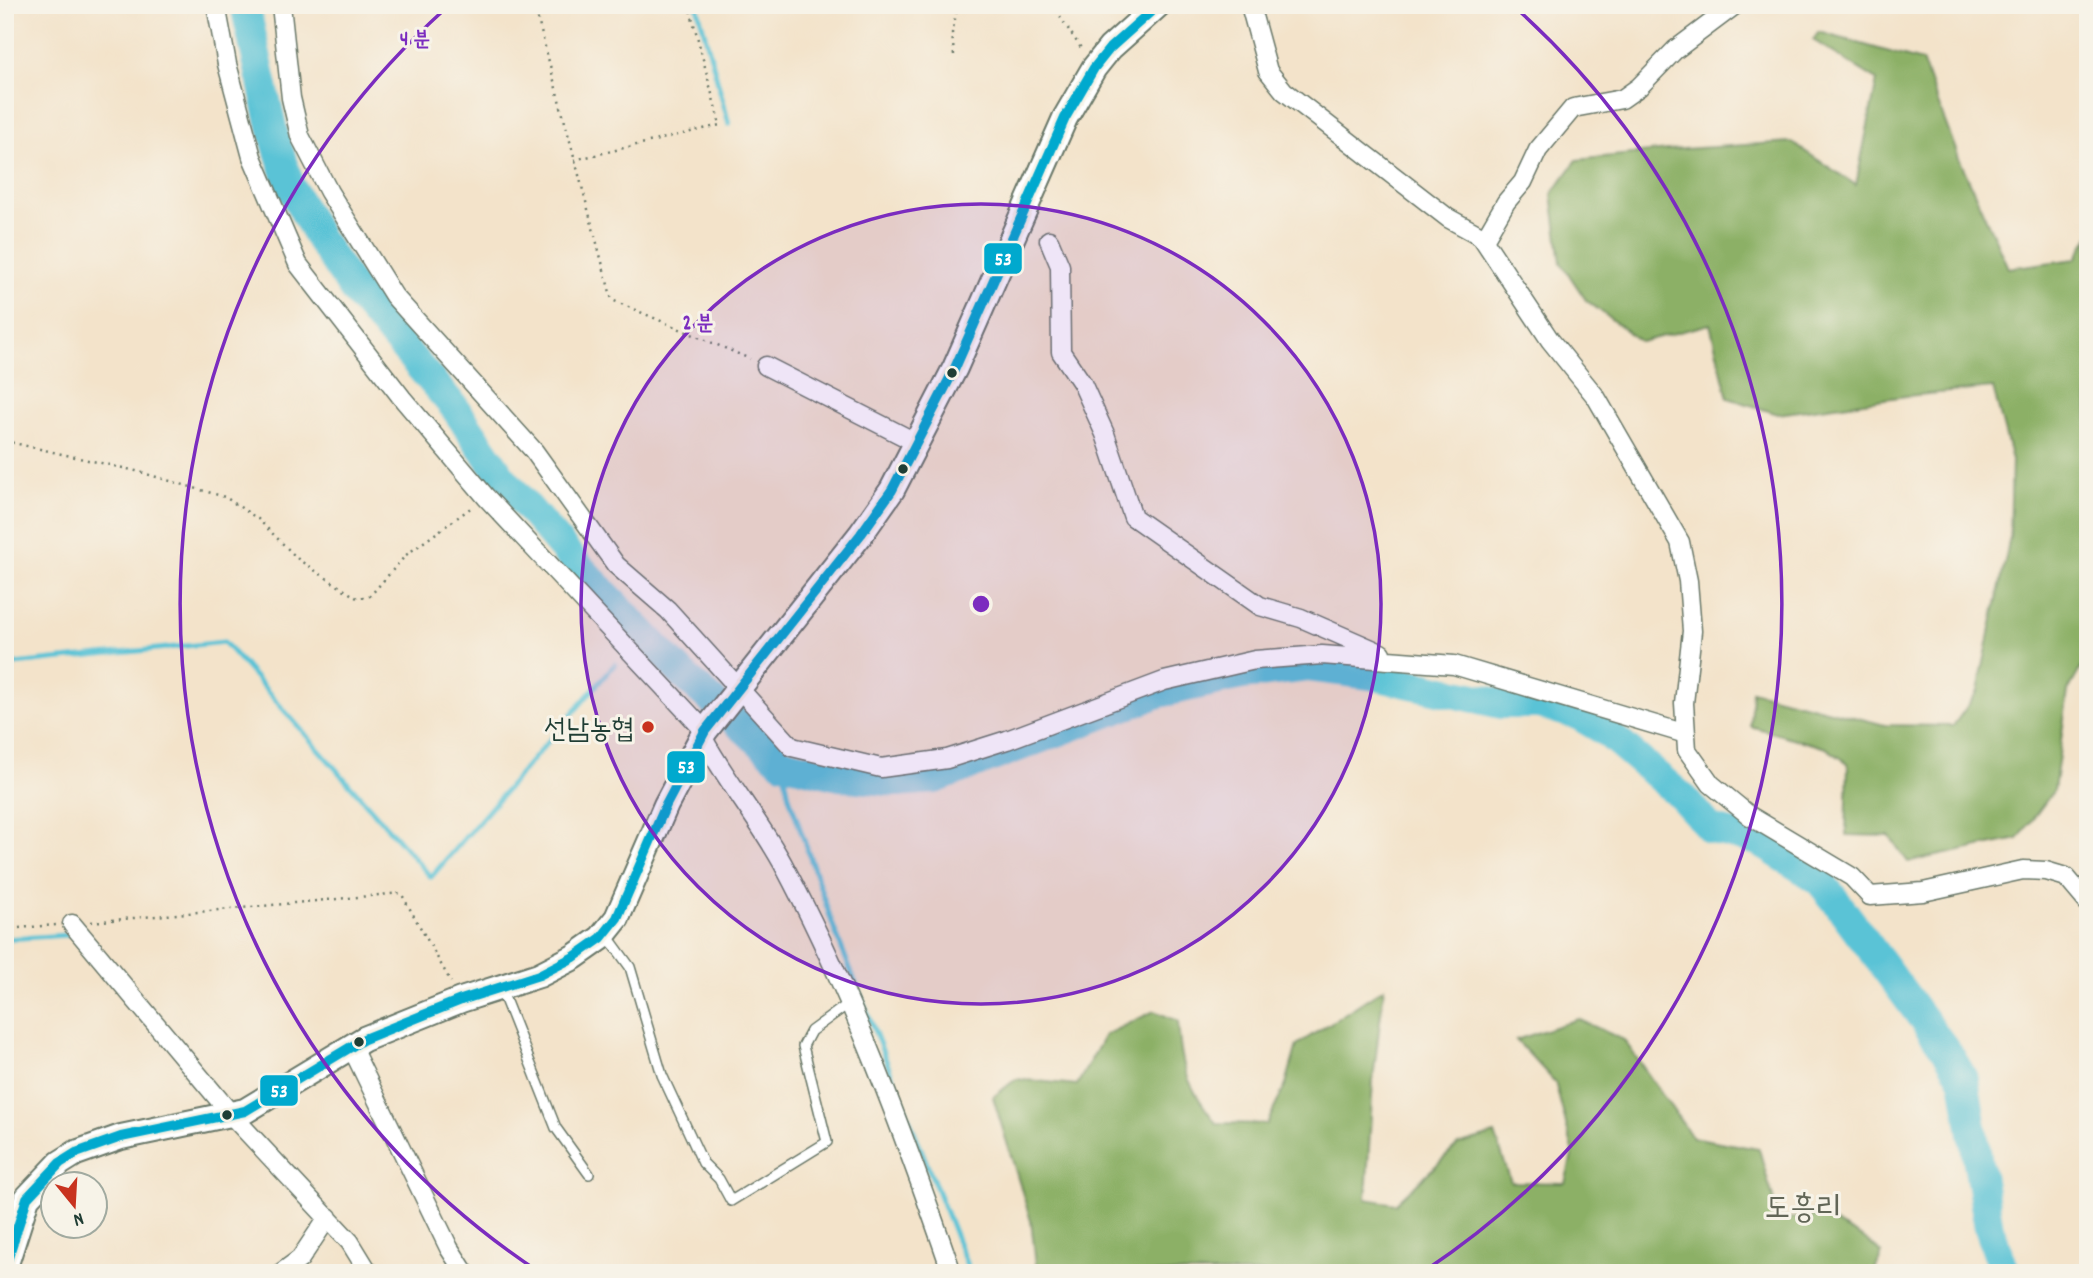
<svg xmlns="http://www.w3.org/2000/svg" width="2093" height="1278" viewBox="0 0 2093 1278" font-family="Dekko,'Poor Story',sans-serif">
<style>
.forest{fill:#8cb066;stroke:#56764d;stroke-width:2}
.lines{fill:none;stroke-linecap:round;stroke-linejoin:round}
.stream{stroke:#5ac3d6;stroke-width:5}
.river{stroke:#5ac3d6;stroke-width:30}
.lane-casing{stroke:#697768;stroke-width:12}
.street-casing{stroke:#697768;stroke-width:21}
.secondary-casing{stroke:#697768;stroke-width:28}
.path{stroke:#697768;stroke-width:2.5;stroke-dasharray:2 5;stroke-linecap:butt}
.lane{stroke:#fff;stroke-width:9}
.street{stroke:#fff;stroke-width:18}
.secondary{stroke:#fff;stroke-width:24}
.bus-1-casing{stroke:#f7f3e8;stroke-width:16}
.bus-1{stroke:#00a9ce;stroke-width:10}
.ring{fill:none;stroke:#7b2cbf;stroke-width:3.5}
.bus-dot{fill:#1f3d34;stroke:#f7f3e8;stroke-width:2.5}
.poi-dot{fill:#c8321e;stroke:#f7f3e8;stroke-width:2.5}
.labels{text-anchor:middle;stroke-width:6;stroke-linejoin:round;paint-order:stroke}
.poi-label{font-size:28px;fill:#1f3d34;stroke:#f7f3e8;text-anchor:end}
.quarter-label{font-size:32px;fill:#626657;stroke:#f7f3e8}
.centre{fill:#7b2cbf;stroke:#f7f3e8;stroke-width:3.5}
.ring-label{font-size:21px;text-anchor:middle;font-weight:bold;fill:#7b2cbf;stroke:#f7f3e8;stroke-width:6;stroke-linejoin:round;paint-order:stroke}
.line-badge{stroke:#f7f3e8;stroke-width:2.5}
.badge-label{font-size:19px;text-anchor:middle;font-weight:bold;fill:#fff}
</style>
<rect width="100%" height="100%" fill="#f7f3e8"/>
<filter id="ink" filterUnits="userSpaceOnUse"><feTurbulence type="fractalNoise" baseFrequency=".0143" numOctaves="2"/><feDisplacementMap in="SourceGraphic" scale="14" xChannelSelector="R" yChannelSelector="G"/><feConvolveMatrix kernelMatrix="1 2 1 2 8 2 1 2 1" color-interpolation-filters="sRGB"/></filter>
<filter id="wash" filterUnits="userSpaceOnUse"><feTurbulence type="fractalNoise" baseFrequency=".00686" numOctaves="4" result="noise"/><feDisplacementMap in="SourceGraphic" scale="28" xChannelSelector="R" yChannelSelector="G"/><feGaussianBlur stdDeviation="1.57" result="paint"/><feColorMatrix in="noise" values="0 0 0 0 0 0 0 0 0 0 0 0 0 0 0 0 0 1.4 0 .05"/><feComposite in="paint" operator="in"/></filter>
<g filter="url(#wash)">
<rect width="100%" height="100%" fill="#f3e3ca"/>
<path class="forest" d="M1819,32L1922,61L1959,158L2008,268L2076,259L2088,238V655L2068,691L2054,790L2018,839L1908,862L1889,836L1846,835L1848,763L1826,748L1750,726L1752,691L1885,725L1953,726L1978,691L2010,537L2012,460L1993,388L1906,396L1778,414L1728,398L1710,324L1641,342L1586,300L1561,263L1552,194L1577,160L1668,150L1791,142L1856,185L1877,80L1813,40Z
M1384,988L1373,1080L1366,1199L1395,1204L1458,1145L1495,1134L1511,1182L1565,1183L1573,1151L1555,1082L1516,1040L1578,1019L1624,1040L1692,1137L1759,1149L1779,1219L1822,1216L1863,1238L1882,1253L1874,1273H1037L1031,1221L993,1097L1016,1079L1077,1085L1105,1035L1154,1011L1178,1021C1181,1069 1187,1085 1216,1123L1267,1124L1286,1084L1297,1045Z"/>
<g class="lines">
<path class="stream" d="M697,5L729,124
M5,665L224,642L431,877L615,664
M782,762L789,796L835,931L970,1273
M5,939L67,935"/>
<path class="river" d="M245,5L273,132L290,186L320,240L356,293L455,408L501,476L571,558L683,675L782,762L839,776L898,782L935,779L1159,693L1242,675L1308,667L1371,675L1502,704H1540L1578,715L1605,731L1681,796L1711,829L1758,841L1818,879L1835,900L1948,1053L1964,1080L1989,1228L2005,1273"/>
</g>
</g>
<g filter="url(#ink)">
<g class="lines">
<g class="lane-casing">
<path id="lane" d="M606,934L630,967L662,1075L703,1163L719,1179L731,1201L827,1142L803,1046L811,1031L848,1004
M501,989L556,1128L589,1174"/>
</g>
<g class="street-casing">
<path id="street" d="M216,5L227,64L252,157L298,264L402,398L486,497L705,731
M281,5L291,98L300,136L329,192L394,296L534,451L616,565L668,610L792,747L881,768L947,759L1007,740L1164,681L1255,660L1322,655L1454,665L1686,734
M1250,5L1268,71L1284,91L1448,218L1481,236L1550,340L1596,397L1680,542L1688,581L1692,631L1684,703L1687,750L1711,784L1750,816L1852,877L1870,896L1923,892L2023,870L2046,871L2066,877L2088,903
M1049,240L1060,266L1061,352L1082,383L1105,434L1133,517L1260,606L1301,618L1381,653
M1484,240L1506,202L1523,182L1538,150L1573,108L1622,99L1639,87L1675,50L1735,5
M766,366L915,442
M703,738C727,782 759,820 783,864C852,993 904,1134 952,1273
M72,924L236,1120L350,1242L369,1273
M351,1046L449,1248L465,1273
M281,1273L300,1259L328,1217"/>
</g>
<g class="secondary-casing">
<path id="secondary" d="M5,1267L27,1198L60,1163L76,1153L121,1137L245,1111L364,1039L461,1000L539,975L574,957L601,938L617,918L666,805L705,731L861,534L892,490L955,368L1065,118L1094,68L1110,48L1158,5"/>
</g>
<path class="path" d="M534,5L612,300L750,359
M1052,5L1083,51
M954,55L952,33L958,5
M574,160L720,125L689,5
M5,441L136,471L225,497L258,519L299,560L357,598L370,596L406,555L472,507
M91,922L401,893L451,982
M5,929L56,925"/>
<use href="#lane" class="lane"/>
<use href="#street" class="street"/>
<use href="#secondary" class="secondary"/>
<g class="bus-1-casing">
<path id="bus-1" d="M5,1267L27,1198L60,1163L76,1153L121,1137L245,1111L364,1039L461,1000L539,975L574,957L601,938L617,918L666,805L705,731L861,534L892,490L955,368L1065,118L1094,68L1110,48L1158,5"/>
</g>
<use href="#bus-1" class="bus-1"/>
</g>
</g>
<circle cx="981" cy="604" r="400" fill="#7b2cbf" fill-opacity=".12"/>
<g class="ring">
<circle cx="981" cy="604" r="400"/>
<path d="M539 1272A801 801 0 0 1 445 9M1517 9A801 801 0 0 1 1423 1272"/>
</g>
<g class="bus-dot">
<circle cx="952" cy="373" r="6"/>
<circle cx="903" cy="469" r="6"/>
<circle cx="359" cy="1042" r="6"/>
<circle cx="227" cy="1115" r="6"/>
</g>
<circle class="poi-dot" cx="648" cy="727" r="7"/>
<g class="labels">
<g class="poi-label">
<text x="634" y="737">선남농협</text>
</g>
<g class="quarter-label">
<text x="1803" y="1217">도흥리</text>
</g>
</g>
<circle cx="981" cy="604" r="10" class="centre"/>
<g class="ring-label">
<text x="415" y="45">4 분</text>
<text x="698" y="329">2 분</text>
</g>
<g class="line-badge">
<rect x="983" y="242" width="40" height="33" rx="7" fill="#00a9ce"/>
<rect x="666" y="750" width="40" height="34" rx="7" fill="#00a9ce"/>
<rect x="259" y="1074" width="40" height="33" rx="7" fill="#00a9ce"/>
</g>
<g class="badge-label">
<text x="1003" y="265">53</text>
<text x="686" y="773">53</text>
<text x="279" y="1097">53</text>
</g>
<rect width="2093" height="1278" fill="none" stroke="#f7f3e8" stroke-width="28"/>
<g transform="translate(74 1205) rotate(162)"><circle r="33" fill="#f7f3e8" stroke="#a1aaa0" stroke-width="2"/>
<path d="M0-5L12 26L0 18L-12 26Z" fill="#c8321e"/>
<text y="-10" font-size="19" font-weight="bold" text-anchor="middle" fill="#1f3d34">N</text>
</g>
</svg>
